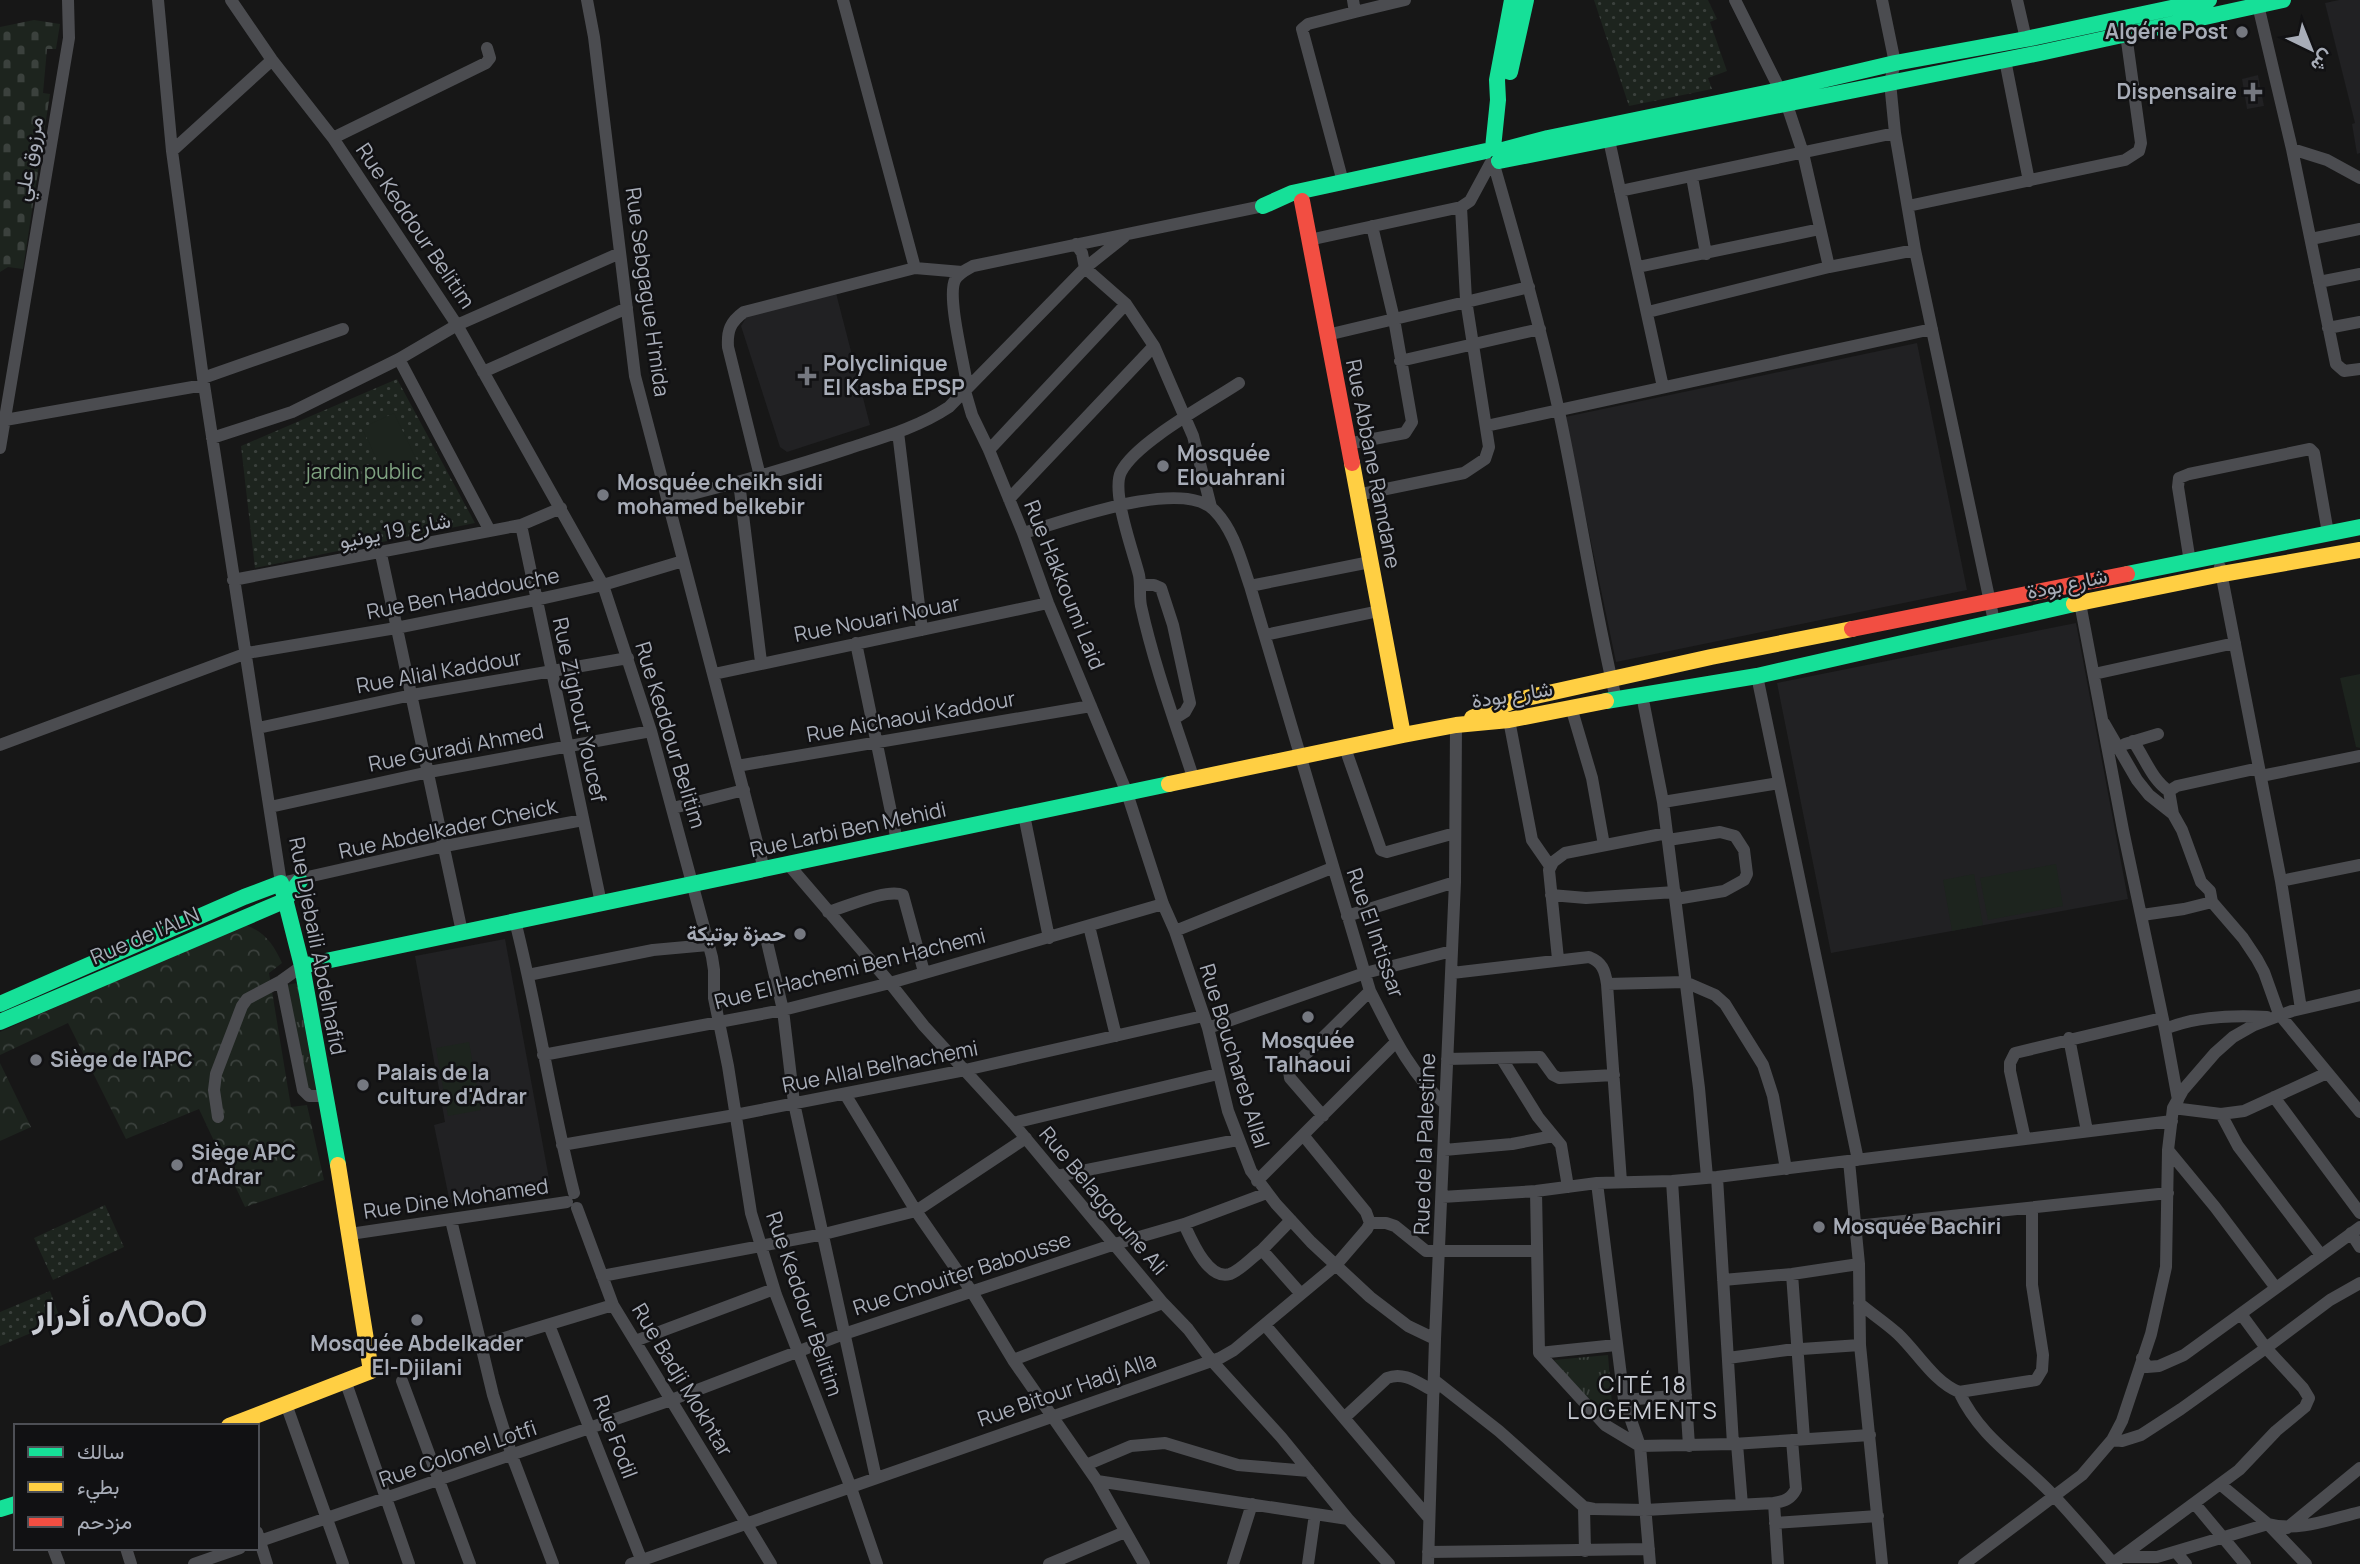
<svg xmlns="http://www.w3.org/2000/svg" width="2360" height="1564" viewBox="0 0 2360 1564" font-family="Manrope,Vazirmatn,'Noto Sans Tifinagh',sans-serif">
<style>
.built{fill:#212123}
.grass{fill:url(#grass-tufts)}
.cemetery{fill:url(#cemetery-stones)}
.park{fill:url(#park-crowns)}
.garden{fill:url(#garden-dots)}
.pitch{fill:#1d241e}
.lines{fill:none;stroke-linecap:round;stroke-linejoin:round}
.street{stroke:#4b4c50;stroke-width:12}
.fast{stroke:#16e098;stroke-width:16}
.slow{stroke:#ffcf43;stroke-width:16}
.jam{stroke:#f24e42;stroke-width:16}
.poi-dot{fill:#757880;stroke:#111113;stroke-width:2.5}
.labels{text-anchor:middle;stroke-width:5;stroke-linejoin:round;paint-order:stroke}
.poi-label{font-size:21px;font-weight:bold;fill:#a8adb8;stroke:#111113;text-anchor:start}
.street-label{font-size:21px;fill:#a8adb8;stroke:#111113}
.park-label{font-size:21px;fill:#7fa381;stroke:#111113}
.neighbourhood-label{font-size:23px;letter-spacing:2px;fill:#c9ccd4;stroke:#111113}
.town-label{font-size:35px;font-weight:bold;fill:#c9ccd4;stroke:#111113}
</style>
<defs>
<pattern id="grass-tufts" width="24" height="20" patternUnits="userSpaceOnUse" patternTransform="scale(1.75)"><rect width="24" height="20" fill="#1d241e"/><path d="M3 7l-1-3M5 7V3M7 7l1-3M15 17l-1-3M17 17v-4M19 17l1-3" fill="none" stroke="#3b413d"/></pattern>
<pattern id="cemetery-stones" width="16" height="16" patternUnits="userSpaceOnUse" patternTransform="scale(1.75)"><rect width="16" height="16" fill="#1d241e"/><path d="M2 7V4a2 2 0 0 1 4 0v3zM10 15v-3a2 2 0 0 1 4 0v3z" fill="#3b413d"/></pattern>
<pattern id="park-crowns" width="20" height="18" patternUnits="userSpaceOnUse" patternTransform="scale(1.75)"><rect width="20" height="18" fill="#1d241e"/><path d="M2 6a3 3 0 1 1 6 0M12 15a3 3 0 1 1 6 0" fill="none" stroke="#3b413d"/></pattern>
<pattern id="garden-dots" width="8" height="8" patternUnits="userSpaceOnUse" patternTransform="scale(1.75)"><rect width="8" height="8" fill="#1d241e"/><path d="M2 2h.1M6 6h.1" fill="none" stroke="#3b413d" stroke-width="1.8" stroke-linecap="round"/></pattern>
</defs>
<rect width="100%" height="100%" fill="#171717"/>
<path class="built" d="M2339,0H2360V153L2357,154L2352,124L2355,123L2325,3Z
M2258,75L2264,106L2247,109L2242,79Z
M836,293L870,425L787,452L780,447L741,326L749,313Z
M1917,343L1967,590L1616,662L1565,417Z
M2076,623L2128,899L1831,953L1777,683Z
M505,939L550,1184L450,1203L434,1125L445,1122L415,956Z"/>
<path class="grass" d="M297,983L316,1090L307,1091L287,985Z
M1608,1355L1613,1416L1601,1417L1554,1360Z"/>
<path class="cemetery" d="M34,20L60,24L56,49H47L43,93L50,94L23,269L8,267L0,272V27Z"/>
<path class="park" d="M242,924C263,930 273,943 282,963L269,973L291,1107L307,1105L324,1180L245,1207L199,1109L126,1139L68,1023L0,1055V1032Z
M0,1063L31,1127L0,1141Z"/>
<path class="garden" d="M1594,0H1708L1717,19L1710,22L1727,71L1708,78L1712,89L1629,106Z
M397,379L475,523L255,568L241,446Z
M105,1205L124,1247L53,1280L34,1238Z
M50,1291L59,1315L55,1323L0,1346V1312Z"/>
<path class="pitch" d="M394,413L423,473L391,489L362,428Z
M2360,674V748L2356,747L2340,678Z
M2056,864L2063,906L1988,920L1980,878Z
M1974,874L1983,925L1952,931L1943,880Z
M469,1042L481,1110L448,1116L436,1048Z"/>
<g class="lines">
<path class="street" d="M158,0L172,151L203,378L281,883L445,846L583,820
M231,0L272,60L333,138L457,325L603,585L651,731L712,957L714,970V998L728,1066L751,1213L776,1295L851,1488L877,1564
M587,0L594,37L635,376L764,869
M843,0L915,268
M1735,0L1786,102L1803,153L1829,267
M1882,0L1895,63L1890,82L1895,133L1915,250L1994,621
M2017,0L2026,39
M2258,5L2292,149L2336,364L2344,371L2360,369
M1355,12L1405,0
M2005,60L2029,181
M333,138L486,63L490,58L487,48
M1609,140L1663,387
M2292,149L2327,160L2360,178
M172,151L272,60
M1494,165C1517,245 1540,325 1558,407C1579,504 1593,603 1616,699
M1692,177L1706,254
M1343,182L1302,29L1308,24L1355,12L1353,0
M1620,191L1895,133
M1263,206L973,266C966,270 959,273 955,280C947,296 963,359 966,379L965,391L972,415L989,450L1023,533L1048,603L1127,793L1163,904L1175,931L1208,1028L1228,1111L1251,1171L1276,1204L1311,1242L1370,1297L1408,1326L1435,1339
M1908,206L2125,160L2139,151L2141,143L2126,34
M2311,239L2360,229
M1309,240L1461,207
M1076,244L1082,253L1085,268L1126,304L1154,346L1193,436L1211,507
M1638,267L1820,229
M2319,282L2360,274
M1648,312L1829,267L1915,250
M2328,328L2360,322
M1327,335L1529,287
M399,359L490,531
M1400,361L1540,329
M483,372L627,308
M203,378L343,329
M5,420L204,385
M1486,426L1932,329
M898,432L922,630
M212,438L292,412L399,359L457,325L620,253
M1347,444L1405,433L1412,422L1394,319L1372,226
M0,448L69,38L68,0
M989,450L1126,304
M760,476L728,347C727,331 730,322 744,312L915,268L962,272
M739,482L761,662
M1357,495L1464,473L1485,459L1489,447L1466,300L1461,207L1470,201L1490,164
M1009,499L1154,346
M668,500C729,485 790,468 850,448C884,437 919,427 949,407L1085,268L1124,237
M521,525L601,903
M1023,533C1063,522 1181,477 1214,510C1234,530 1241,560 1250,586L1370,991C1391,1032 1410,1074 1445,1104
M381,554L462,932
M2190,562L2178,487L2179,478L2189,474L2310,449L2314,453L2328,533
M2220,567L2281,881L2301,1009
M233,580L521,525L561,508
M1141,585H1154L1161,588L1173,625L1190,703L1185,712L1174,719
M1250,586L1370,562
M2080,603L2123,830L2165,1029
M1265,635L1379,611
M856,643L897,841
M714,674L1048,603
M2094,674L2235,643
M1757,676L1858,1160
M1642,695L1663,802L1699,1088L1707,1177
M1571,707L1592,778L1604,845
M1509,720L1532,840L1550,866
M2104,723L2137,780L2149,795L2173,814
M258,728L412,695L628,658
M2133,741C2145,758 2152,780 2169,791
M2125,744L2158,734
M0,745L247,653L396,628L535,600L603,585L683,561
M1345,748L1381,850L1387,852L1455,833
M737,766L1091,706
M2261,776L2360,756
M1194,780C1175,722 1154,665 1141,606C1139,596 1141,585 1139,575C1133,551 1111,492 1121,472C1136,442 1209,403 1239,383
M1663,802L1779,783
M270,807L429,772L651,731
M673,808L744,790
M1024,815L1049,938
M1668,840L1720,832L1735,836L1744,850L1747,874L1744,880L1724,891L1676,899
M788,864L890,983L924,1026L1013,1123L1163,1303L1188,1329L1212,1361L1281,1437L1348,1519L1389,1564
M2281,881L2360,865
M1551,895L1586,898L1675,892
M2212,902L2243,938L2257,959L2264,972L2279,1014L2360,1112
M828,912C846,907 887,888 903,895L924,972
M2142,915L2184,909L2212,902L2210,891L2201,882L2182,830L2173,814L2169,791L2177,786L2259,768
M1347,916L1455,882
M515,921C538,1011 551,1103 574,1193
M1089,926L1116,1036
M1175,931L1332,868
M767,942L783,1010L794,1103L876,1478
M1558,959L1549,870L1553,862L1565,853L1667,833
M1452,973L1589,957C1602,962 1605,970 1607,984L1621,1182
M528,975L653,950L708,945
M281,981L303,1090L309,1096H324
M1607,984L1685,982L1715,995L1725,1004L1763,1065L1773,1096L1786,1169
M1208,1028L1365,973L1452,951
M2069,1038L2087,1131
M543,1055L783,1010L890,983L1163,904
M1447,1059L1540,1057L1553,1075L1559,1078L1614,1075
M1502,1059L1538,1117L1561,1145L1568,1187
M845,1094L916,1211L972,1292L1013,1360L1097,1481L1144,1564
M2274,1097L2360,1213
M2178,1100L2165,1029C2196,1016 2233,1015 2267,1017
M2173,1108L2221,1114L2244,1111L2327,1073
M2221,1114L2238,1146L2321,1255
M1323,1116L1290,1078L1289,1071L1370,991
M218,1117L214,1090L216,1074L242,1006L247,999L281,981L302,966
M1013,1123L1218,1074
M2025,1139L2010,1071V1063L2015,1053L2162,1018
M562,1145L735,1115L965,1070L1203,1016
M1444,1150L1512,1144L1553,1136
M2168,1150L2215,1207L2276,1288
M1849,1161L1859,1264L1860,1345L1882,1564
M1057,1176L1237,1140
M1717,1177L1733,1444L1870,1435
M1257,1181L1396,1042
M1672,1181L1689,1446
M1597,1183L1624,1400L1640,1446L1650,1564
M1536,1191L1539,1353L1605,1425L1640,1446L1733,1444
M1442,1197L1536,1191L1597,1183L1672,1181L1717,1177L2172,1121
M577,1208L613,1305L771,1564
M451,1220L493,1395L512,1456L553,1564
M1370,1223H1386L1395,1226L1426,1251H1537
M1184,1224C1191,1239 1208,1281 1230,1274C1241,1270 1252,1257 1262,1250L1301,1294
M1856,1226L2168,1193
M2351,1233L2360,1247
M350,1234L567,1202
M1262,1250L1291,1220
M1792,1274L1804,1439
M602,1276L824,1234L916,1211L1026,1138
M1723,1280L1792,1274L1859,1264
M1859,1303C1872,1314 1886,1323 1898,1334C1918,1353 1933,1381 1959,1392L2036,1380L2042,1370L2043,1355L2032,1285V1208
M549,1325L643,1564
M1265,1325L1429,1518
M635,1341L774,1289
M481,1345L613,1305
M1539,1353L1616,1345
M1728,1358L1787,1350L1860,1345
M2142,1358L2147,1367L2159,1366L2184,1355L2360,1227
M1013,1360L1163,1303
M1434,1380L1499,1431L1584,1507L1594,1509L1645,1510L1774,1503L1778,1564
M402,1381L470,1564
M346,1383L409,1564
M1959,1392C1982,1440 2018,1458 2053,1495C2074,1517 2094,1541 2114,1564
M1624,1400L1686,1395
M286,1404L343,1564
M1344,1418L1387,1378C1404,1371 1418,1383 1434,1391
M2112,1440L2122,1441L2141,1435L2181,1409L2266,1348L2241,1314
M1737,1444L1742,1505
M1086,1465L1131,1446L1165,1443L1238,1465L1309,1471
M1097,1481L1348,1519
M2221,1485L2268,1524C2299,1532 2330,1519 2360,1512
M1774,1503C1785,1501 1791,1499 1796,1489L1792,1440
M2195,1504L2245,1564
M1584,1507L1585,1551
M1775,1523L1878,1516
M2287,1528L2360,1468
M257,1532L267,1564
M257,1542L671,1400L844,1334L1115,1244L1184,1224L1267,1193
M53,1548L59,1564
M126,1548L131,1564
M1428,1552L1649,1549
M2176,1552L2186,1564
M2122,1557H2157L2268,1524L2306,1564
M2113,1563L2239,1470L2276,1431L2305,1407L2309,1398L2303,1388L2266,1348L2330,1300L2360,1283
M194,1564L240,1548
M631,1564L1220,1358L1234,1350L1336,1265L1367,1229L1370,1223L1366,1212L1303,1135
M1049,1564L1125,1532
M1233,1564L1252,1504
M1308,1564L1315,1514
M1428,1564L1435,1339L1455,882L1456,725
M1964,1564L2082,1475L2112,1440L2122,1421L2151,1334L2166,1267L2168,1150L2173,1108L2183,1090L2215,1053L2233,1037L2254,1025L2292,1011L2360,995"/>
<path class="fast" d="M1510,72L1526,0
M1493,148L1498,100L1497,80L1512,0
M1499,151L1548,138L1780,90L1895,63L2026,39L2209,0
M1499,161L2040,53L2283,0
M1263,206L1292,193L1486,151
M2127,574L2360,527
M1606,701L1757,676L2074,604
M302,966L1169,784
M0,1004L244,897L281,883L302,966L338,1165
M0,1022L284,901L300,881
M0,1509L16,1504"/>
<path class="slow" d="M1352,463L1403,735
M2074,604L2222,574L2360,550
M1472,718L1513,701L1711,657L1852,629
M1169,784L1403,735L1456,725L1509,720L1606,701
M229,1426L371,1371L338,1165"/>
<path class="jam" d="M1302,201L1352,463
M1852,629L2127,574"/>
</g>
<g class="poi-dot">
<circle cx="2242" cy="32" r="7"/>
<path d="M2249.5 81.5h7v7h7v7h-7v7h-7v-7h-7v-7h7z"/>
<path d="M803.5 365.5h7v7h7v7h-7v7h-7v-7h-7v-7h7z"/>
<circle cx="1163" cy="466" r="7"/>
<circle cx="603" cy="495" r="7"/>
<circle cx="800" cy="934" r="7"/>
<circle cx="1308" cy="1017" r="7"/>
<circle cx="36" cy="1060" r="7"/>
<circle cx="363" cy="1085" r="7"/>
<circle cx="177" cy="1165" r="7"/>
<circle cx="1819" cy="1227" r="7"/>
<circle cx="417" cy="1320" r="7"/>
</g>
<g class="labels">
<g class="poi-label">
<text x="2228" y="39" text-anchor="end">Algérie Post</text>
<text x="2237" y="99" text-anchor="end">Dispensaire</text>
<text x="823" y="371">Polyclinique<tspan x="823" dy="24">El Kasba EPSP</tspan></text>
<text x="1177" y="461">Mosquée<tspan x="1177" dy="24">Elouahrani</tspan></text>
<text x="617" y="490">Mosquée cheikh sidi<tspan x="617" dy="24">mohamed belkebir</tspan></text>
<text x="786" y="941" text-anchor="end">حمزة بوتيكة</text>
<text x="1308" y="1048" text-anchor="middle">Mosquée<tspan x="1308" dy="24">Talhaoui</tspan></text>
<text x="50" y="1067">Siège de l'APC</text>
<text x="377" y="1080">Palais de la<tspan x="377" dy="24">culture d'Adrar</tspan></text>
<text x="191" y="1160">Siège APC<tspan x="191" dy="24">d'Adrar</tspan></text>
<text x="1833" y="1234">Mosquée Bachiri</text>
<text x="417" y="1351" text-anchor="middle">Mosquée Abdelkader<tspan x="417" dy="24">El-Djilani</tspan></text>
</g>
<g class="street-label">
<text transform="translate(29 159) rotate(-80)" y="7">مرزوق علي</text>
<text transform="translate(415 226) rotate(56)" y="7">Rue Keddour Belitim</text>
<text transform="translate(647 292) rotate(82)" y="7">Rue Sebgague H'mida</text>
<text transform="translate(1373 464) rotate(79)" y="7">Rue Abbane Ramdane</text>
<text transform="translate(395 531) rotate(-11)" y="7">شارع 19 يونيو</text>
<text transform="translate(2067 584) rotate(-12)" y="7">شارع بودة</text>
<text transform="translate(1064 585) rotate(68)" y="7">Rue Hakkoumi Laid</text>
<text transform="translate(463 594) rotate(-11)" y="7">Rue Ben Haddouche</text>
<text transform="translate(877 619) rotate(-11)" y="7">Rue Nouari Nouar</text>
<text transform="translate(439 672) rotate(-10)" y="7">Rue Alial Kaddour</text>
<text transform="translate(1512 695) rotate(-9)" y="7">شارع بودة</text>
<text transform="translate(579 710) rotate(78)" y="7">Rue Zighout Youcef</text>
<text transform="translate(911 717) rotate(-10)" y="7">Rue Aichaoui Kaddour</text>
<text transform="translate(670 735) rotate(73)" y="7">Rue Keddour Belitim</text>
<text transform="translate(456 748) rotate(-11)" y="7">Rue Guradi Ahmed</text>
<text transform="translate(448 829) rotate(-12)" y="7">Rue Abdelkader Cheick</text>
<text transform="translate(848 830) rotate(-12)" y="7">Rue Larbi Ben Mehidi</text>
<text transform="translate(1375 933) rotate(71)" y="7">Rue El Intissar</text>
<text transform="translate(145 936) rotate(-23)" y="7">Rue de l'ALN</text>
<text transform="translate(317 946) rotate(79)" y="7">Rue Djebaili Abdelhafid</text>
<text transform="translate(850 969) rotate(-14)" y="7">Rue El Hachemi Ben Hachemi</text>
<text transform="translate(1234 1056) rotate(73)" y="7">Rue Bouchareb Allal</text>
<text transform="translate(880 1067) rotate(-11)" y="7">Rue Allal Belhachemi</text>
<text transform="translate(1425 1144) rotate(-88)" y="7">Rue de la Palestine</text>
<text transform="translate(456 1199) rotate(-8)" y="7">Rue Dine Mohamed</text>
<text transform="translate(1103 1201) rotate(50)" y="7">Rue Belaggoune Ali</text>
<text transform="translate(962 1274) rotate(-18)" y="7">Rue Chouiter Babousse</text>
<text transform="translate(804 1304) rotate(71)" y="7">Rue Keddour Belitim</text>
<text transform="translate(682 1380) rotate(59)" y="7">Rue Badji Mokhtar</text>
<text transform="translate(1067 1390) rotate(-19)" y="7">Rue Bitour Hadj Alla</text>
<text transform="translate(615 1437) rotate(69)" y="7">Rue Fodil</text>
<text transform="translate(458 1454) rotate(-19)" y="7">Rue Colonel Lotfi</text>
</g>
<g class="park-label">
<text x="364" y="479">jardin public</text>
</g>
<g class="neighbourhood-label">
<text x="1643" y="1393">CITÉ 18<tspan x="1643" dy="26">LOGEMENTS</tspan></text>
</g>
<g class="town-label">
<text x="120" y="1326">أدرار ⴰⴷⵔⴰⵔ</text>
</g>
</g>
<rect x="14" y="1424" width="245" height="126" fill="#111113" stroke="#4d4f55" stroke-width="2"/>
<rect x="28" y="1447" width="35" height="10" fill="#16e098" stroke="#4d4f55" stroke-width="2"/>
<text x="77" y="1459" font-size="21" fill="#a8adb8">سالك</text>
<rect x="28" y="1482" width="35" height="10" fill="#ffcf43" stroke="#4d4f55" stroke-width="2"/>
<text x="77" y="1494" font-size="21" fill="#a8adb8">بطيء</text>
<rect x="28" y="1517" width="35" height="10" fill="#f24e42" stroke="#4d4f55" stroke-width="2"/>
<text x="77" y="1529" font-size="21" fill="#a8adb8">مزدحم</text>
<g transform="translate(2311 49) rotate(137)" stroke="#111113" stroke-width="5" paint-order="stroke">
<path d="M0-5L12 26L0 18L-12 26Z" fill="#a8adb8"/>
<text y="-10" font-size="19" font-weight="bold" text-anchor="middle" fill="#a8adb8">ش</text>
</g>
</svg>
